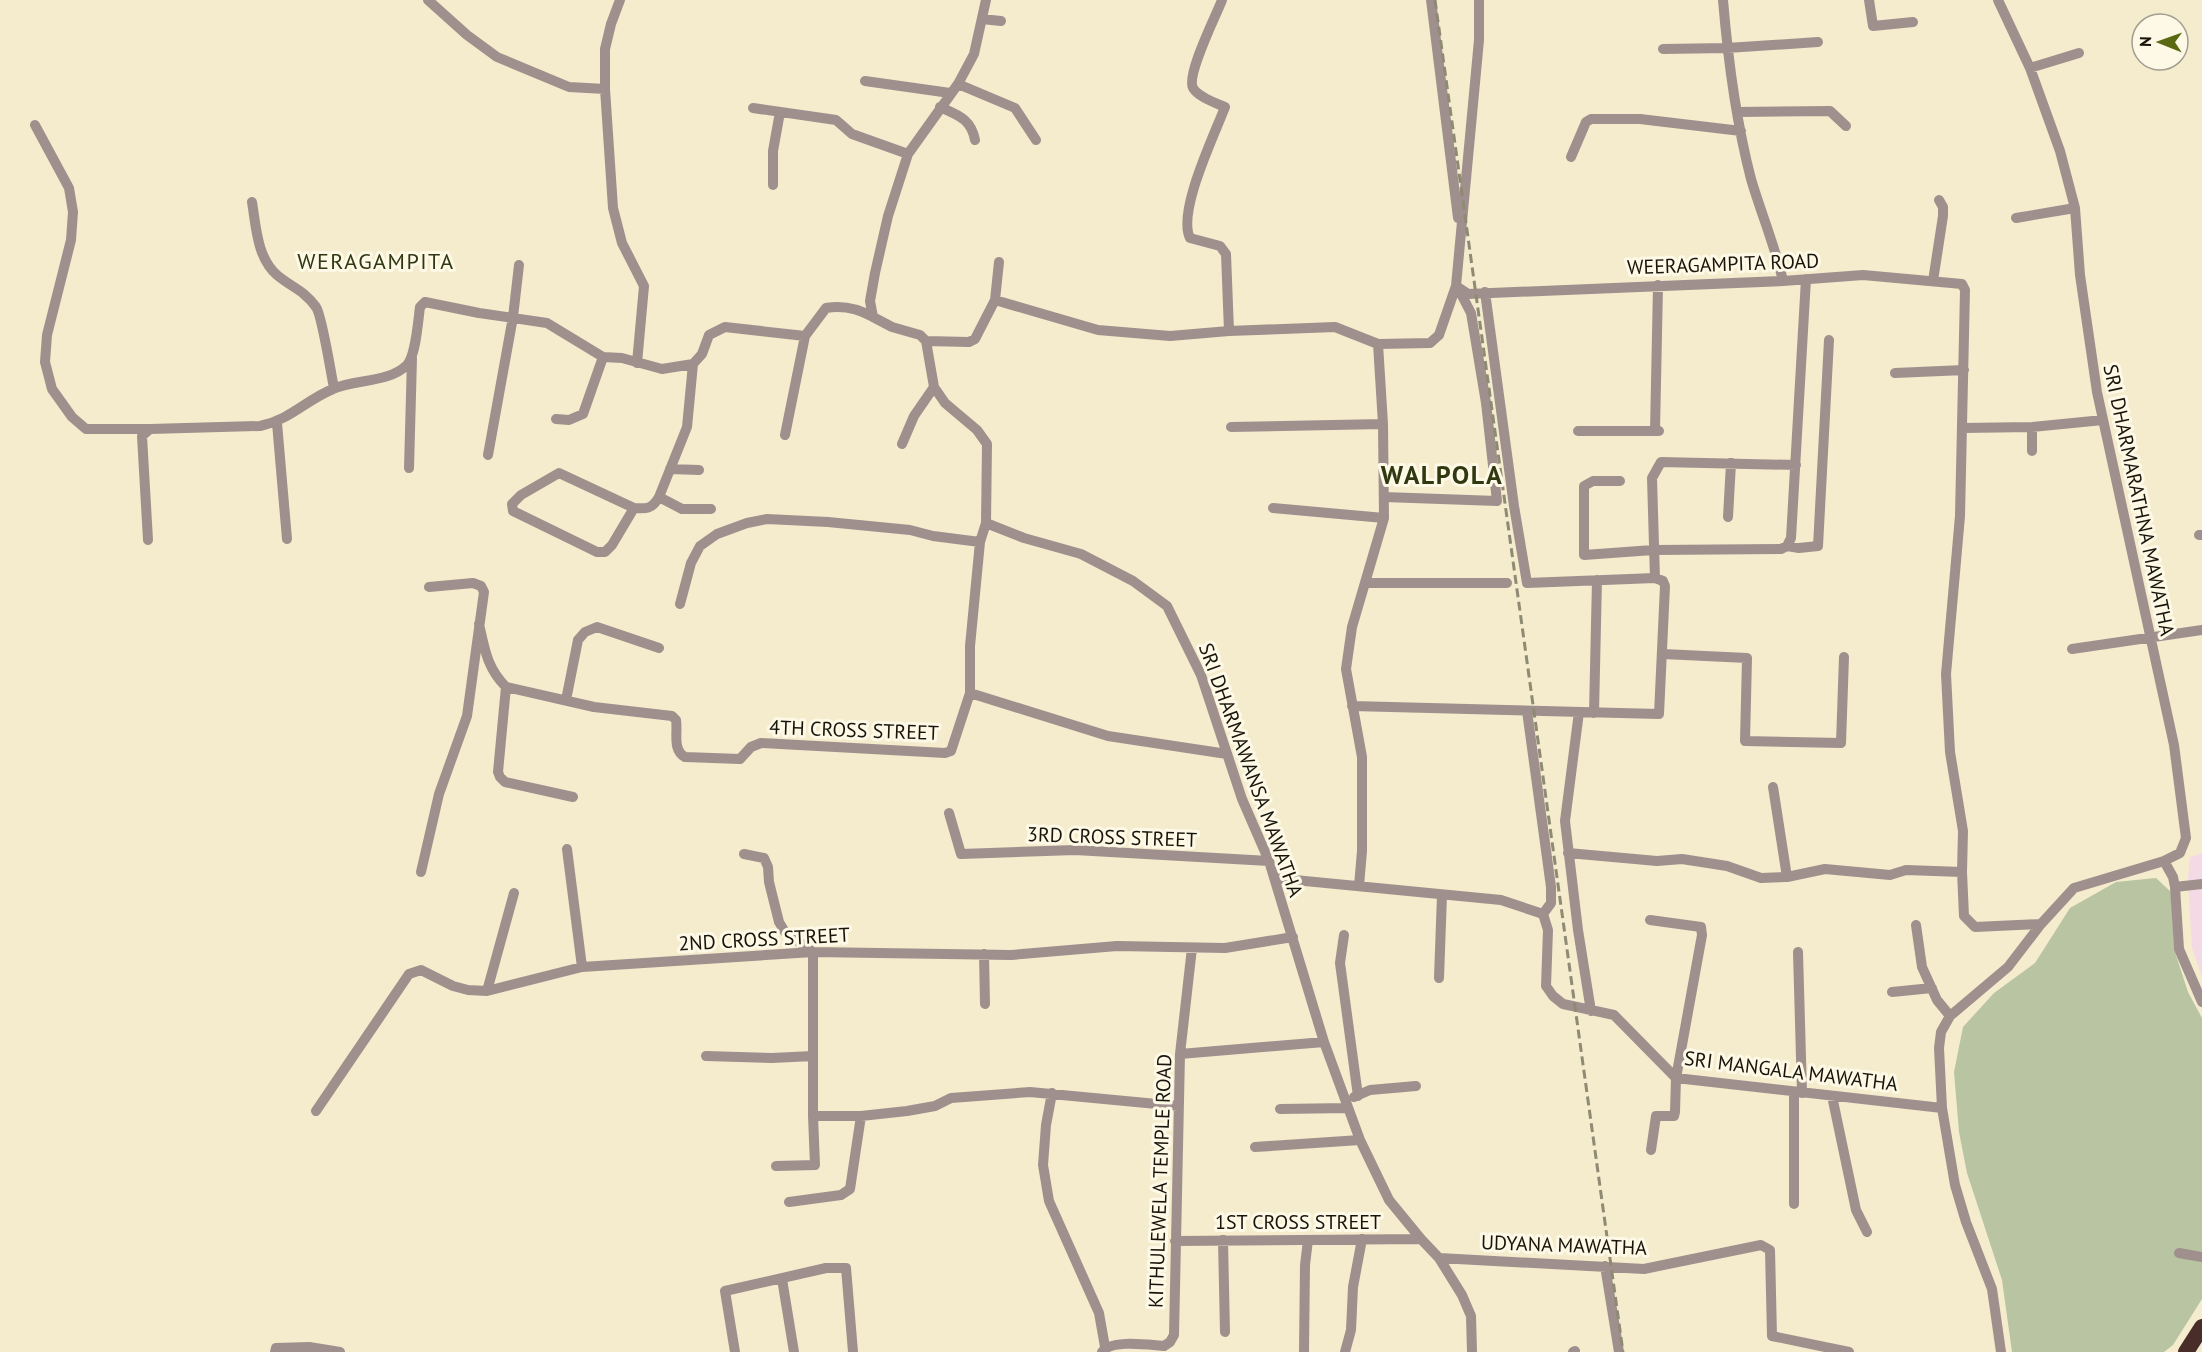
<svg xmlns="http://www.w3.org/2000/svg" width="2202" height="1352" viewBox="0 0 2202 1352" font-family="'PT Sans',sans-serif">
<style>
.medical{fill:#f3dae4}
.green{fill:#b9c4a3}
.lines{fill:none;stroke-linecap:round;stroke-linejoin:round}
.minor{stroke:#9f908d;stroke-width:10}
.highway{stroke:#482d28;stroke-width:16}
.rail{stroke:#8f8a74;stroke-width:3;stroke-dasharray:9 4.5;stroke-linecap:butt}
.labels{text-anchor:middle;stroke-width:6;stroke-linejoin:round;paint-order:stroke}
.street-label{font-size:20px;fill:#17150a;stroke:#fef9e7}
.quarter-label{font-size:22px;letter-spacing:1.5px;fill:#303811;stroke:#fef9e7}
.district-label{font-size:26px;font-weight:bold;letter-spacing:1.5px;fill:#303811;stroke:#fef9e7}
</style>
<rect width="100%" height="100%" fill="#f4eccd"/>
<path class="medical" d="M2202,853V977L2192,948L2188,879L2190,857Z"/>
<path class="green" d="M2156,878L2171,892L2174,949L2188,992L2202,1018V1299L2173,1345L2164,1352H2012L2002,1280L1967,1173L1959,1132L1954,1072L1963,1027L1994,993L2035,963L2070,908L2116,882Z"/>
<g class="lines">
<path class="minor" d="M428,0L467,35L497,57L569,87L605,89
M620,0L611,24L605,49V89L613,208L622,243L644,286L637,363
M986,0L974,54L958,84L908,154L888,216L875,273L870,301L873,317L892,327L920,335L926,341L934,387L945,403L977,430L987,444L986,523L1024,538L1081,554L1133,581L1167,606L1201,675L1242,799L1269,861L1324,1042L1360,1140L1389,1200L1421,1239L1439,1258L1462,1295L1471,1316L1472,1352
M1222,0C1216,16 1186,75 1193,88C1198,97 1216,103 1225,107C1214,136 1177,212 1190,238L1220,246L1226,254L1229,331
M1431,0L1458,218
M1723,0C1728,60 1736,121 1751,179C1761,213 1775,246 1783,281
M1869,0L1873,26L1913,22
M1998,0L2030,68L2060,151L2075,208L2080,275L2097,392L2174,745L2186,838L2180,853L2164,861L2074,888L2041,924L2008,967L1950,1016L1941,1032L1939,1048L1942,1108L1955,1185L1966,1222L1992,1289L2001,1352
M982,19L1001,21
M1663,49L1727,48L1818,42
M2030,68L2079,53
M865,81L950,93
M958,84L1015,108L1036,140
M940,107C958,115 971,119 975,140
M753,108L836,120L852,134L908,154
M1737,112L1830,111L1846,126
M35,125L69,188L73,212L71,240L47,335L45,362L52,389L72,417L86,429H150
M1571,157L1586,122L1591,119H1640L1741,131
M773,185V151L780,112
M252,202C256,226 257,258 277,275C291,287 304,290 316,307C322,315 331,374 334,388
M2016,218L2075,208
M1933,281L1943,216V207L1939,200
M1456,286L1468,294L1783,281L1863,275L1962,284L1965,290L1960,516L1946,674L1950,752L1963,831L1962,872L1964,916L1975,927L2041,924
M995,300L999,262
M926,341L969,342L975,339L995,300L1098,330L1170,336L1229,331L1335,327L1378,344L1430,343L1439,335L1456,286L1479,40V0
M1895,373L1964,370
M556,419L569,420L583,414L603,357
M277,423L287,539
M1231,427L1383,424
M2032,427V451
M1963,428L2032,427L2103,420
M1578,431H1659
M1655,431L1658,285
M785,435L805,336L826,308C842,305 859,309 873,317
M902,444L914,416L934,387
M488,455L513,317L519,265
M409,468L412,358
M670,469L699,470
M1620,481H1593L1584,486V555L1653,550L1781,549L1787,546L1791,538L1806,279
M659,497L682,509H711
M1384,497L1497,501L1486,403L1471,313L1459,290
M634,508L559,473L521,495L512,504L513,511L597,552H605L612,545L634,508C647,509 652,509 659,497L687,427L693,364
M1273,508L1384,518
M1728,517L1731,463
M2199,535H2202
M148,540L142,436L150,429L260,426C290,420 306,400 333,389C355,379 389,383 407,365C416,355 418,321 420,307L425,302L479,313L547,323L603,357L622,358L662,369L693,364L702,354L709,335L725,327L805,336
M1787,546L1799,548L1818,546L1829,340
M1655,578L1652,478L1661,462L1796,465
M1366,583H1507
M680,604L691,563L700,546L717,534L747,523L767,519L828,522L910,530L933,536L980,542
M479,624C485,650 487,668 506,687L594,707L672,716L676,720C678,732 672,750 685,757L740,759L751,747L761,743L945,753L951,751L970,693L1108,736L1227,754
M2072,649L2202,630
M1663,654L1747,658L1745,741L1841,743L1844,657
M506,687L498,772L500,777L505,782L573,797
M970,693V646L980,542L986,523
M566,700L578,640L585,632L597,627L659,648
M1352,706L1659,714L1665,586L1663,581L1655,578L1527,583L1514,506L1485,292
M1527,711L1551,887V903L1543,914
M1579,712L1565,821L1578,930L1591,1011
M1594,713L1597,580
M1773,787L1787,877
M949,813L961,854L1075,850L1269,861
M567,849L582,967
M1568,853L1657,861L1682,859L1727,866L1761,878L1787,877L1825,869L1890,875L1906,870L1962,872
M744,854L764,858L768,867L769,882L779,922L785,932L813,952V1116L815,1165L776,1166
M2164,861L2173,877L2175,887L2179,949L2202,1002
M421,872L439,794L467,716L484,592L481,586L473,583L429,587
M1274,878L1501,900L1543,914L1548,930L1546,986L1553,996L1563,1004L1614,1015L1676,1078L1942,1108
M1359,886L1362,851V757L1346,669L1352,627L1384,518L1383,424L1378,344
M2175,887L2202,884
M1650,920L1701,927L1702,935L1676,1078L1675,1112L1674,1116H1656L1651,1150
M1916,925L1922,967L1937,1000L1950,1016
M1344,935L1340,963L1358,1096
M1798,952L1802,1093
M984,954L985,1004
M1439,978L1442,895
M487,991L514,893
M1892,992L1932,988
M1180,1054L1324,1042
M706,1056L772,1058L813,1056
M1794,1092V1204
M1052,1093L1046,1125L1043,1165L1049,1201L1099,1313L1105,1347
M1832,1096L1856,1210L1867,1232
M1354,1097L1370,1090L1416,1086
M1280,1109L1348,1108
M316,1111L409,974L421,970L453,986L468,990L487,991L582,967L813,952L1011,955L1117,946L1225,948L1293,937
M813,1116H861L907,1111L935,1106L951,1098L1030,1092L1178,1106
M1255,1147L1360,1140
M789,1202L841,1195L850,1189L861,1116
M1223,1240L1225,1332
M1175,1241L1421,1239
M2179,1253L2202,1257
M1439,1258L1644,1269L1761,1245L1770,1250L1772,1336L1849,1352
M1605,1266L1619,1352
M782,1279L794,1352
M275,1352L276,1348L309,1347L340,1352
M735,1352L725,1291L826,1268H846L853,1352
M1102,1352C1111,1339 1149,1345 1164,1346L1170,1342L1174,1335L1180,1054L1192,948
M1304,1352L1305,1265L1308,1240
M1345,1352L1351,1330L1353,1287L1362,1239
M1573,1352L1575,1351"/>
<path class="highway" d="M2186,1352L2202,1327"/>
<path class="rail" d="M1435,0L1623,1352"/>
</g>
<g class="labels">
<g class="street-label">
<text transform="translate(1723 264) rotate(-2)" y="7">WEERAGAMPITA ROAD</text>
<text transform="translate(2139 500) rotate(78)" y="7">SRI DHARMARATHNA MAWATHA</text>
<text transform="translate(854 730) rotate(2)" y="7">4TH CROSS STREET</text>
<text transform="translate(1251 770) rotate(70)" y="7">SRI DHARMAWANSA MAWATHA</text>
<text transform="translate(1112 837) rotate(2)" y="7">3RD CROSS STREET</text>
<text transform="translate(764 939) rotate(-3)" y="7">2ND CROSS STREET</text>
<text transform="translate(1791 1071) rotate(7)" y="7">SRI MANGALA MAWATHA</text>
<text transform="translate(1160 1181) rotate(-88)" y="7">KITHULEWELA TEMPLE ROAD</text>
<text x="1298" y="1229">1ST CROSS STREET</text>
<text transform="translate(1564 1245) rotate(2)" y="7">UDYANA MAWATHA</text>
</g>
<g class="quarter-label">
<text x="376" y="269">WERAGAMPITA</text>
</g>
<g class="district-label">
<text x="1442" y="484">WALPOLA</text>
</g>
</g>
<g transform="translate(2160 42) rotate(271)"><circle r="28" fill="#fef9e7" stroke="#a29e8f" stroke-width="1.5"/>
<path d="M0-4.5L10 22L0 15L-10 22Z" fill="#5b6912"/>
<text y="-9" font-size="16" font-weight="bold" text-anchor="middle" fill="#17150a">N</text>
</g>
</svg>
